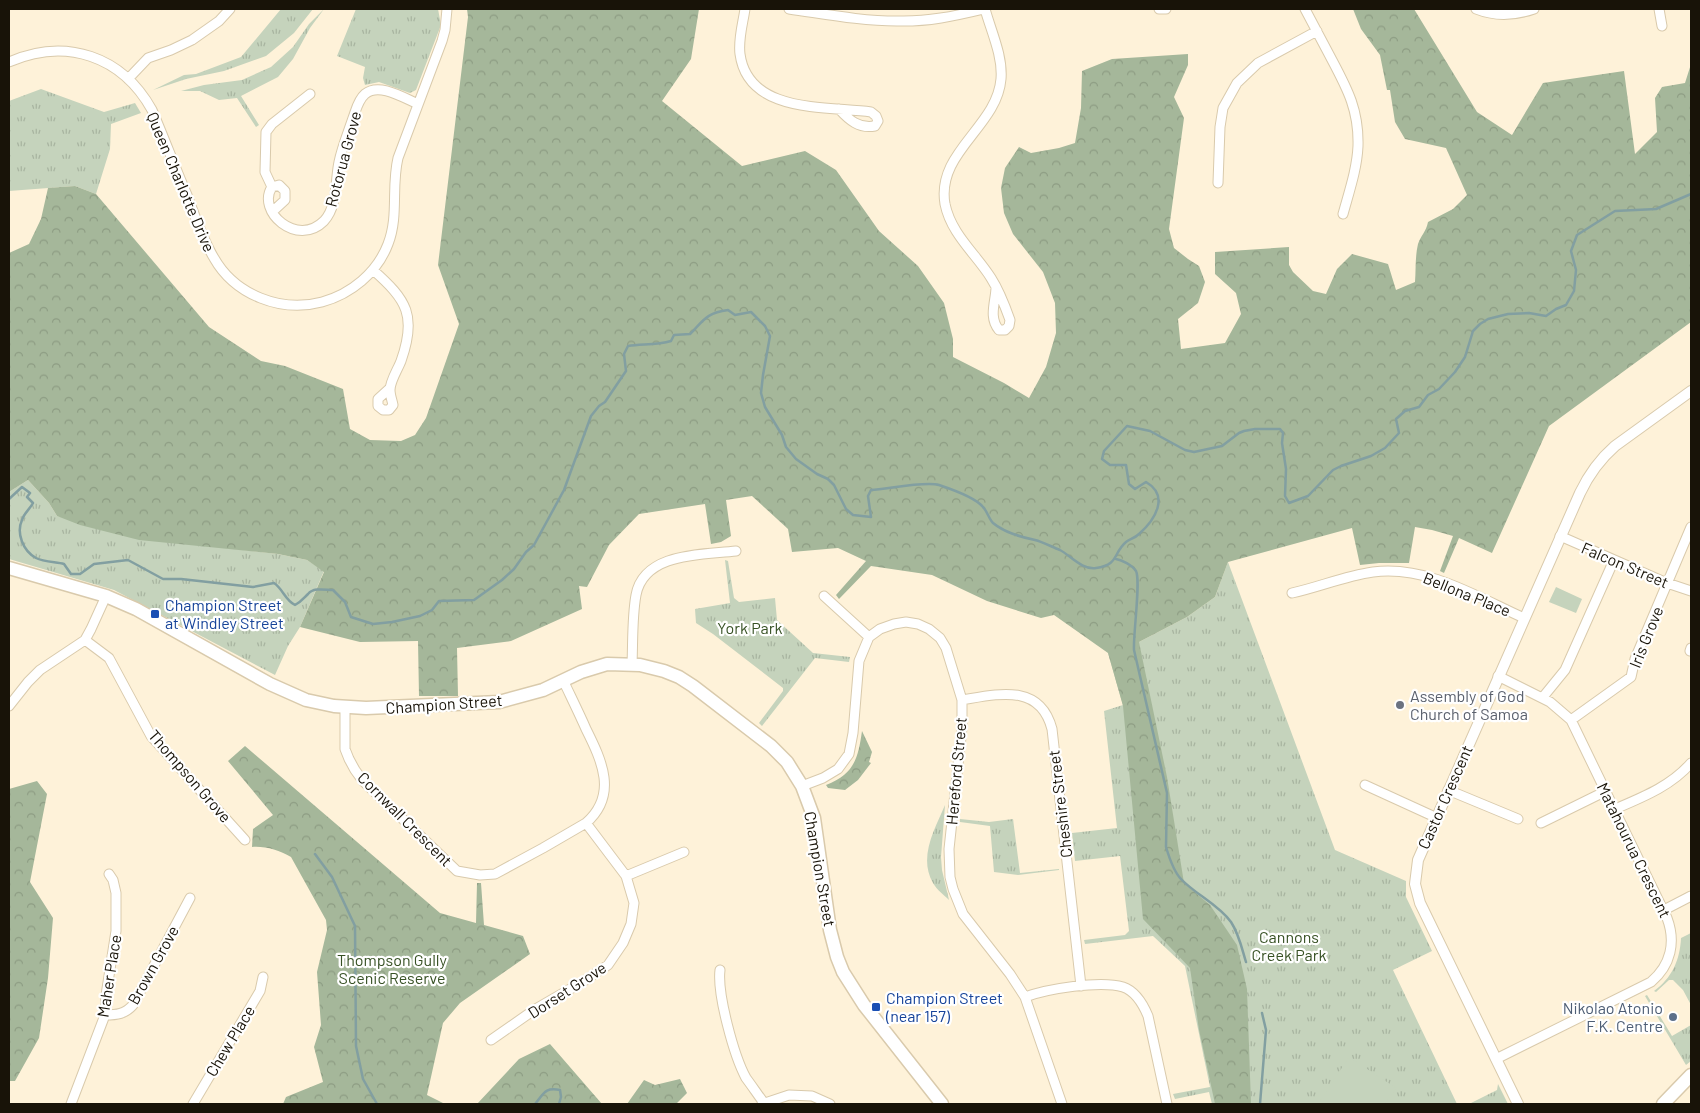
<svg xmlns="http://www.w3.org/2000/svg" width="1700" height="1113" viewBox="0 0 1700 1113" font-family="Barlow,sans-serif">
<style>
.grass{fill:url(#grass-tufts)}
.forest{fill:url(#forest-crowns)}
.garden{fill:#c5d3bc}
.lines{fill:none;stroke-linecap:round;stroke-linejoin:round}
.stream{stroke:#829fa1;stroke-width:2.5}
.minor-casing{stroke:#d9caac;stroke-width:11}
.tertiary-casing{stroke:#d9caac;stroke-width:12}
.secondary-casing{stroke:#d9caac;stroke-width:15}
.minor{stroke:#fff;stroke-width:9}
.tertiary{stroke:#fff;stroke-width:10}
.secondary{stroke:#fff;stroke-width:12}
.transit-dot{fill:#1a4fb4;stroke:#fff;stroke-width:2}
.worship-dot{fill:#6b7280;stroke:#fff;stroke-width:2}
.service-dot{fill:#5c6f8a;stroke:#fff;stroke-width:2}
.labels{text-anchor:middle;stroke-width:4.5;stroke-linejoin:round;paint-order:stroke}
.street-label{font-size:16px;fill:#181308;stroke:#fff}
.transit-label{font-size:16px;fill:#164399;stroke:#fff;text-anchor:start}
.park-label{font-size:16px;fill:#375124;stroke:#fff}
.worship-label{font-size:16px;fill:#5b616d;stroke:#fff;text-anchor:start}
.service-label{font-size:16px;fill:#4e5e75;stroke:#fff;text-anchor:end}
</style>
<defs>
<pattern id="grass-tufts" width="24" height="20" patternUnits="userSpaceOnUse" patternTransform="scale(1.25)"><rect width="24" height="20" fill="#c5d3bc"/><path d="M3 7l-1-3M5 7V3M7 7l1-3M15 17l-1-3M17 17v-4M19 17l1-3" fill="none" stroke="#a8b4a0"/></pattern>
<pattern id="forest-crowns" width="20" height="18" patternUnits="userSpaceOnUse" patternTransform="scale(1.25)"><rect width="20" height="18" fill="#a5b79a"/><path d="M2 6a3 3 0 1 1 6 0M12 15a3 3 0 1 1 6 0" fill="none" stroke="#8d9c83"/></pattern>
</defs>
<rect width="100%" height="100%" fill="#fef2d9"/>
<path class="grass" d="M281,9H313L294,33L266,56L224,71L186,79L153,90L184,75L196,74L241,57Z
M324,9L310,28L293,59L278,77L241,96L259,125L256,127L237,98L219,100L200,91H181L204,85L242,80L271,67L293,47L309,24Z
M356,9H438L441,25L416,90L410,93L379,82L365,85L363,78L365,67L337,56Z
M41,89L104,112L135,103L141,113L111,124L110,149L96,194L75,186L9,191V101Z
M28,480L49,503L57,516L218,547L278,554L307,560L324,571L300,627L288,646L275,675L114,590L9,559V492Z
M725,560L728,561L734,598L739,602L775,598L777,620L813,653L850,657L849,662L815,658L762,726L759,723L783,691V688L713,634L696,623L695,609L730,603Z
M1228,562L1335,850L1406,881V897L1432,951L1393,970L1457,1104H1212L1209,1092L1175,1099L1173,1094L1210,1087L1185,966L1153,936L1085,944L1084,940L1125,935L1129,931L1120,856L1075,861L1072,833L1117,828L1104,711L1123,705L1108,653L1139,642L1187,617L1215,597Z
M945,805L941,857L942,870L949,900C944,895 937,890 933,883C918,857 935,829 945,805Z
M960,819L989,822L1013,819L1020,873L1059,869V870L1018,875L994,872L990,826L960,822Z
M1691,933V1005L1683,990L1673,980H1669L1656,992L1654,991C1672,978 1680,960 1681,938Z
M1647,995L1672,1036L1691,1025V1061L1686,1065L1645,996Z
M1498,1084L1508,1104H1469L1497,1090Z"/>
<path class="forest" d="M467,9H699L691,59L662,101L742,166L805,151L836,170L879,231L918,266L944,303L953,339V357L1004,383L1029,398L1046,367L1056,333L1055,303L1043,272L1013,234L1004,213L1001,188L1005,168L1019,147L1031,153L1059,148L1075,143L1081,108L1082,71L1112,59L1188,54V65L1174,97L1184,118L1169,229L1174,248L1188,259L1199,266L1205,282L1198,303L1178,319L1181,349L1225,343L1241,314L1236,293L1215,274V252L1289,247V265L1293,272L1313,291L1326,294L1337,269L1352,254L1388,264L1396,290L1415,282C1416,270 1415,256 1418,244C1421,235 1426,232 1428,222L1453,209L1467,195L1446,148L1405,139L1395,122L1390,90H1387L1380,55L1361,29L1353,9H1414L1477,112L1512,135L1543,83L1624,71L1635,154L1657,132L1655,98L1662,87L1685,83L1691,64V322L1549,426L1492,553L1459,538L1444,573L1440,571L1453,536L1432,530L1415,527L1409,563H1379L1360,565L1352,528L1228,562L1215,597L1187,617L1139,642L1167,777L1184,883L1210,905L1237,945L1247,989L1251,1104H1215L1199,1030L1190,968L1143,919L1123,706L1108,653L1054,615L1041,618L987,601L932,575L871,566L839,599L836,595L866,561L838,548L792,552L788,529L752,496L726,500L731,536L721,542L711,544L705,504L639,514L609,545L587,587L579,586L582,609L511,641L457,648L458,696H419L418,641L360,642L300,627L324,572L307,560L278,554L139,540L80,525L57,516L49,503L28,480L9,492V253L29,244L41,219L48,188L75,186L96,194L209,327L261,361L285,366L343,389L350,429L370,440L401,441L415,435L426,418L459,324L438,265L468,17Z
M862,731L872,752L869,762L871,763L858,780L845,790L828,788L826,785C854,774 858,759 862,731Z
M245,746L440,913L476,923L477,883H481L484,925L523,936L530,954L460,1003L443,1023L427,1095L445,1104H283L286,1097L323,1082L314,1047L321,1025L317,972L327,930L326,920L291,857C279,850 265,846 252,847L253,829L273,815L228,761Z
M37,781L47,794L30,882L53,918L48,978L39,1038L15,1081H9V789Z
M550,1044L602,1104H477L519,1059Z
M680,1079L687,1093L676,1104H627L644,1080L655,1085Z"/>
<path class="garden" d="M1556,587L1582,599L1576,613L1549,602Z
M1349,1057L1396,1088L1385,1104H1318Z"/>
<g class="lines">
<path class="stream" d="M9,499L22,487L30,493L27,497L33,503C30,509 24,513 22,520C16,533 23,551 36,558C44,562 56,562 64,564L71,574H80L94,564L128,560L163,579H181L253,587L274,583C283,589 285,600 295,605C301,602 303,599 308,594C314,587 325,590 333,590L345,602L351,617L373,624L392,622L420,616L432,610L439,601L474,600L502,580L514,569L526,552L534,545L564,490L591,416L599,406L605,402L626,371L624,354L628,346C643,344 657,345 671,341L674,335L690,334C704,320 706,313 728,310L735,315L751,312L765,326L770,336L763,375L761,393L765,407L782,435L786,447L796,459L817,474L828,479L834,485L846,509L853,515L871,517L868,496L871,490C888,489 925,481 939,485C951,489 975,497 983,507C987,511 989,519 993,523C1005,533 1021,537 1035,540C1043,542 1052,547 1060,550C1071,556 1082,570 1096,568C1119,565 1113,553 1126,542C1130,539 1135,538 1139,534C1155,520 1170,496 1146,482L1135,489L1129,484L1126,465H1110L1102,459L1104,451L1127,426L1150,431L1185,450L1194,452L1222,446L1239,433L1244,431L1255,429H1280L1283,433L1282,443L1286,469L1285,496L1289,503L1308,496L1333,470L1341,466L1371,456L1385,448L1399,433L1396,419L1405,411L1419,407L1428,395L1439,389L1455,372L1465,357L1473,331L1480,324L1488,319L1508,314L1529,313L1546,316L1556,309L1566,305L1574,291L1576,270L1571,251L1577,235L1615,211L1656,209L1691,194
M1116,559C1122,560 1132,565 1136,571C1141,581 1133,634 1134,650L1167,793L1166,847C1169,857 1174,872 1181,879C1196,895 1218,904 1231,922C1239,934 1242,949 1246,962
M315,854L332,877L355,926L356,1046L363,1079L377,1104
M535,1104C544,1094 544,1087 560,1090L561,1097L559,1104
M1260,1104L1266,1030L1262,1013"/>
<g class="minor-casing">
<path id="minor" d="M745,9C743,23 738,39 740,54C748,114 827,106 871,112L876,116L878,121L875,126C859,129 849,120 839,109
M789,9C825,14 861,21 897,21C927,22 955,16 984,9
M985,9C991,31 1003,56 1001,79C997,127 936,152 945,204C951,234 976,254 991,278C1000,292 1005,306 1010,320L1009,326L1005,330H999C988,317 996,301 996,287
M1159,9H1166
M1305,9C1314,26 1323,43 1332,60C1348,90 1359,111 1358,146C1357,169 1349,192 1343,214
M1476,9C1496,17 1514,16 1534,9
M1659,9L1662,26
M9,62C66,37 122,56 152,110C164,138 175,167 187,195C195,216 202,238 214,258C235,295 281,313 322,302C351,294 377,273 388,244C399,216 391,187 398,158L442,41L445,30L447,9
M128,79L148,58L171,50L192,40L219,21L230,9
M1218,183L1220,127L1223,108L1237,83L1258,63L1317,31
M272,187L265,172L266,132L272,124L310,94
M272,212L285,200V191L279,185L272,187C256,211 297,248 324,221C338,206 335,180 339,162C342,147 348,133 353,118C356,110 358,100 365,94C379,82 404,98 418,104
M373,270C407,300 417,316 401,361C398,369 390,381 390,390C390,395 392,400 393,405L389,410H383L378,406V399L390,388
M1560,536L1667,583L1691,591
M1292,593C1319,587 1345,576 1373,572C1427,565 1477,597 1524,618
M824,596L869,637
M85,640L109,658L151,736L245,840
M1690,651L1691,648
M632,664C633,641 632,617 636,595C644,552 703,555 736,551
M1543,697L1565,670L1614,560
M962,700C998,694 1040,683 1052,729L1081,986
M9,706L28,682L40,670L85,640L91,629L106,596
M345,708V749L349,759L355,770L363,781L457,871L480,875L495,874L543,848L586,823C618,795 602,761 586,729C579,713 571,697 563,680
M1571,720L1631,677L1635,659L1691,527
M1365,785L1435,817
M802,786L823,778L838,769L849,754L853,733L859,661L869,637L880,629L894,624L906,622L918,624L929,629L940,638L946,648L962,700V728L949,849L950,877L953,889L963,914L1010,974L1025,997L1062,1104
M1448,790L1518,819
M1615,809C1643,797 1671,786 1691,763
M1541,823L1606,791
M626,876L684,852
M1664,910L1691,896
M720,970C717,994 734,1056 746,1078C752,1086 758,1095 764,1103
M1025,997C1047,989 1100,980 1123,987C1135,991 1143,1004 1148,1016L1167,1104
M105,1015C117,1015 125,1014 133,1005L190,898
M491,1040L534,1010L584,981L608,965L623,943L631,924L634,903L626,876L586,823
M1496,1059L1651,982C1671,965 1676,942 1667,918L1571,720L1550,702L1498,676
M71,1104L105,1015L106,995L116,931V893L113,880L109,874
M193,1104L260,991L263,977
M762,1104L789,1095L812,1096L830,1104"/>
</g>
<g class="tertiary-casing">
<path id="tertiary" d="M1518,1104L1420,903L1415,884L1418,860L1580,493C1589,474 1599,460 1615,446L1691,391"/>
</g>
<g class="secondary-casing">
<path id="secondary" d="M9,568L106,596L136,609L270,684L306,700L334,706L366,708L499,702L543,690L581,672L607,664L640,665L664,671L679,677L693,686L771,746L787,762L802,786L814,818L830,930L837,957L843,972L864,1005L942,1104
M1663,1104L1691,1075"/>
</g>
<use href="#minor" class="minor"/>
<use href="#tertiary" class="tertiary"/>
<use href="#secondary" class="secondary"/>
</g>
<g class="transit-dot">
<rect x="150" y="609" width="10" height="10" rx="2.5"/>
<rect x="871" y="1002" width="10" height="10" rx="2.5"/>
</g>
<circle class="worship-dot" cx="1400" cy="705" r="5"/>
<circle class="service-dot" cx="1673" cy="1017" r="5"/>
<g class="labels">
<g class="street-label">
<text transform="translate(343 159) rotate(-75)" y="6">Rotorua Grove</text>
<text transform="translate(181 182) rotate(67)" y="6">Queen Charlotte Drive</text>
<text transform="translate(1625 565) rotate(23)" y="6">Falcon Street</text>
<text transform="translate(1467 594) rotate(22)" y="6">Bellona Place</text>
<text transform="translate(1646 637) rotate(-68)" y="6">Iris Grove</text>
<text transform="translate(444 704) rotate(-4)" y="6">Champion Street</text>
<text transform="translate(956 771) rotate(-85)" y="6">Hereford Street</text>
<text transform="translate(190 776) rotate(49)" y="6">Thompson Grove</text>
<text transform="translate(1445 797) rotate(-66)" y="6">Castor Crescent</text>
<text transform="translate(1060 804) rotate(-97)" y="6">Cheshire Street</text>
<text transform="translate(405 819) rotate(45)" y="6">Cornwall Crescent</text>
<text transform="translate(1634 850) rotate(64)" y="6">Matahourua Crescent</text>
<text transform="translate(820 869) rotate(80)" y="6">Champion Street</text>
<text transform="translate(153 965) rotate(-61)" y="6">Brown Grove</text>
<text transform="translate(109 976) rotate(-81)" y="6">Maher Place</text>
<text transform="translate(567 990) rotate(-33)" y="6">Dorset Grove</text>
<text transform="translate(230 1041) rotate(-59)" y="6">Chew Place</text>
</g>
<g class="transit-label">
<text x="165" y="611">Champion Street<tspan x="165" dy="18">at Windley Street</tspan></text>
<text x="886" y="1004">Champion Street<tspan x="886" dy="18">(near 157)</tspan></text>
</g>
<g class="park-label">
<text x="750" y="634">York Park</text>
<text x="1289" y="943">Cannons<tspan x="1289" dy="18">Creek Park</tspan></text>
<text x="392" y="966">Thompson Gully<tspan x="392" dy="18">Scenic Reserve</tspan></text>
</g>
<g class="worship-label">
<text x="1410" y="702">Assembly of God<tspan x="1410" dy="18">Church of Samoa</tspan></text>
</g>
<g class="service-label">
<text x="1663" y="1014">Nikolao Atonio<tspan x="1663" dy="18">F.K. Centre</tspan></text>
</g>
</g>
<rect width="1700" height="1113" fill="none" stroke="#181308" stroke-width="20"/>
</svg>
